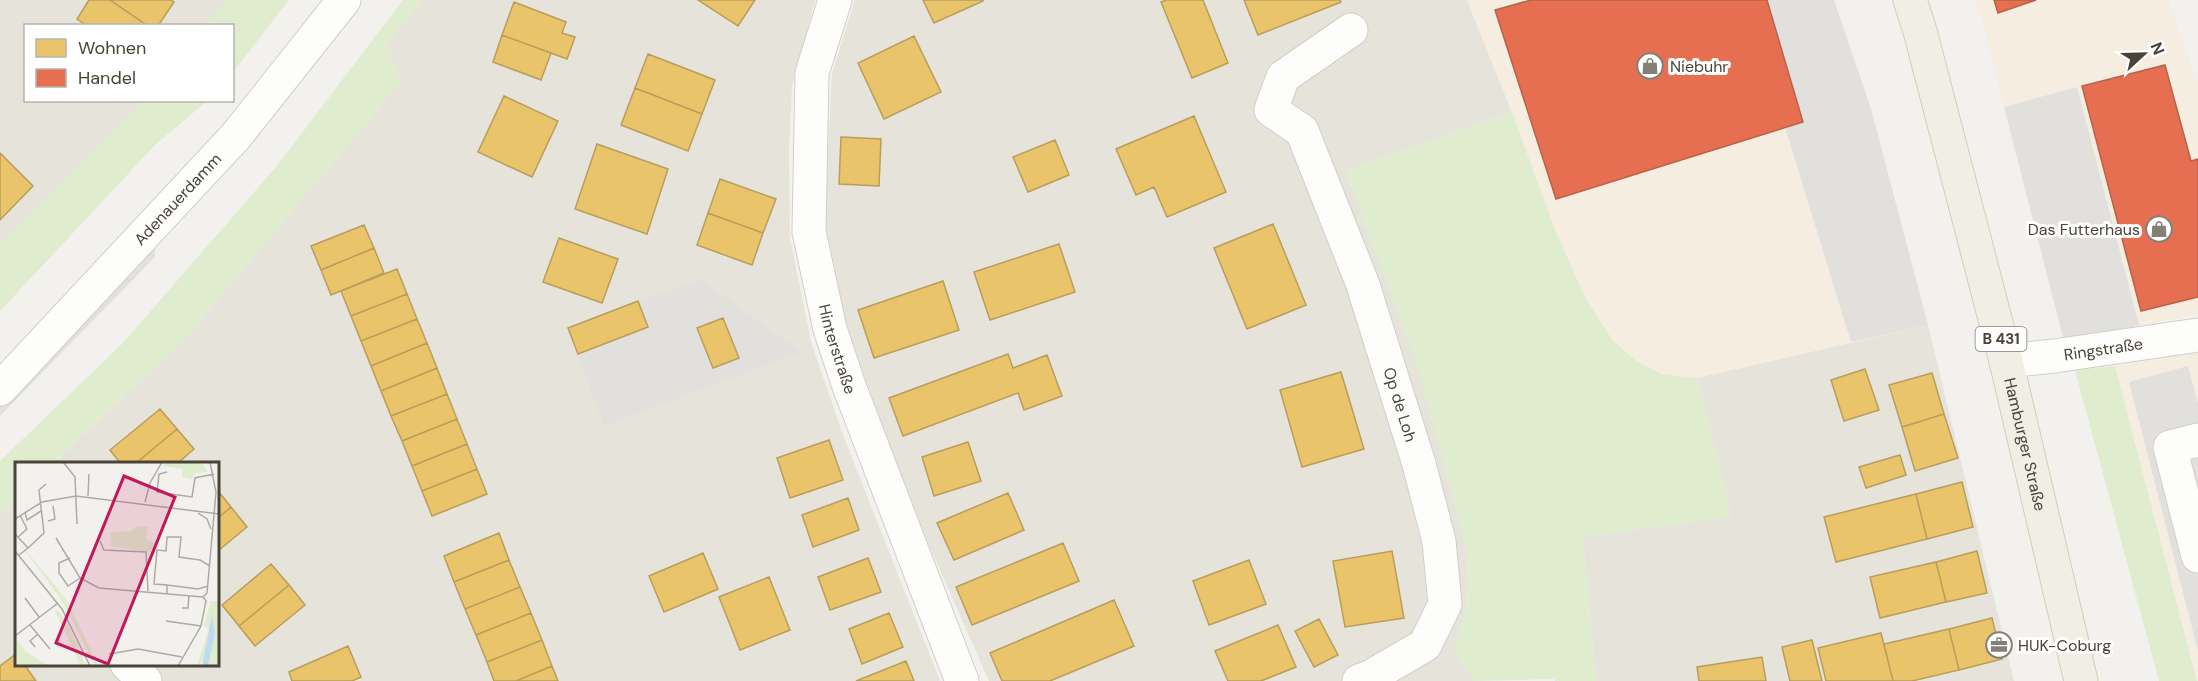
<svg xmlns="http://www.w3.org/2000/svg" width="2198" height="681" viewBox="0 0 2198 681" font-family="'DM Sans',sans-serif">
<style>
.residential{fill:#e5e3da}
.commercial{fill:#f4ede0}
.green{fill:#dfecce}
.parking{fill:#e1e0dc}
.homes{fill:#e9c46a;stroke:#b99d5b;stroke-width:1.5}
.shops{fill:#e76f51;stroke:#b8624a;stroke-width:1.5}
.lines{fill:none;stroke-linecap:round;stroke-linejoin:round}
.minor-casing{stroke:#d0cfca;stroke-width:35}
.major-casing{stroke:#d4cdbb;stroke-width:35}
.minor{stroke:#fdfdfc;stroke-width:33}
.major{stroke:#f1eee5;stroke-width:33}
.labels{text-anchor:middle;stroke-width:6;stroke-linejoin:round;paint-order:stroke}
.shield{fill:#fff;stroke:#807b74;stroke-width:1.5}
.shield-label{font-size:15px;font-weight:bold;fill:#494338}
.poi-label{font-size:16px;fill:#494338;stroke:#fff;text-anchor:start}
.street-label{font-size:16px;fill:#494338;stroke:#fff}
.inset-road{fill:none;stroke:#aeaba5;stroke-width:1.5}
.view{fill:#c2185b;fill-opacity:0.15;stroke:#c2185b;stroke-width:3}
.inset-edge{fill:none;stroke:#494338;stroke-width:3}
</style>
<rect width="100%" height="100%" fill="#f2f1ed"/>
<path class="residential" d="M0,0H226L206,25L26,26V100L143,101L0,246Z
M422,0H815L792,86L789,149L790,238L811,342L843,435L940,681H0V515L16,499V664H218V464L54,463L188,335L401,82L387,44Z
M855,0H1467L1512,112L1346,171L1420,373L1468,554L1466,613L1454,648L1474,681H989L874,421L842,324L824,228L832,73Z
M1928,325L2014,681H1596L1583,537L1732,516L1697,378Z"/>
<path class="commercial" d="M1467,0H1834L1871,109L1928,325L1697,378L1661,374L1637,361L1613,341L1586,299L1555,230L1512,112Z
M1975,0H2168L2198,84V314L2064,341L1985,29Z
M2198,351V681L2115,366Z"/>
<path class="green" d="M226,0H289L233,72L232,26L206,25Z
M403,0H422L387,44L401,82L188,335L54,463L16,464V499L0,515V461L123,343L276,167Z
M143,101H207L156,144L0,311V246Z
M1512,112L1555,230L1586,299L1613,341L1637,361L1661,374L1697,378L1732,516L1583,537L1596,681H1555V679L1474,681L1454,648L1466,613L1468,554L1420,373L1346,171Z
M2115,366L2197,681H2159L2075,370Z"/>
<path class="parking" d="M1767,0H1834L1871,109L1928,325L1851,342L1785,127L1803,121Z
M2077,87L2139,325L2064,341L2004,107Z
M155,236V257L0,416V397Z
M701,280L801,352L604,426L568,328L638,301Z
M2188,366L2198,404V651L2129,382Z"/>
<path class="homes" d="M89,0H110L148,26H87L77,19Z
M110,0H171L174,2L158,26H148Z
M698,0H755L738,26Z
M923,0H983V1L934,23Z
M1166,0H1203L1228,63L1192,78L1161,2Z
M1244,0H1340L1341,2L1258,35Z
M514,2L566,22L562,33L575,37L567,59L502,35Z
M502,35L551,53L541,80L493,62Z
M914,36L941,92L884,119L858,63Z
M648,54L715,80L702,114L635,88Z
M635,88L702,114L688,151L621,125Z
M504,96L558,121L532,177L478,152Z
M1194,116L1226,192L1167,217L1154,187L1136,195L1116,149Z
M841,137L881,139L879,186L839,184Z
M1055,140L1069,175L1028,192L1013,157Z
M597,144L668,169L647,234L575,209Z
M0,153L33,186L0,220Z
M720,179L776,199L763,233L708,213Z
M708,213L763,233L752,265L697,245Z
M1273,224L1306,305L1247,329L1214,248Z
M364,225L374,248L321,270L311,246Z
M559,238L618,259L602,303L543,282Z
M1059,244L1075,292L990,320L974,272Z
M374,248L384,273L331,295L321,270Z
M397,269L407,294L351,316L341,291Z
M943,281L959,330L874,358L858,310Z
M407,294L417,319L361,341L351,316Z
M638,301L648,327L578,354L568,328Z
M723,318L739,358L713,368L697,328Z
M417,319L427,343L371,366L361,341Z
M427,343L437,368L381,391L371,366Z
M1008,354L1013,368L1047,355L1062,396L1024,410L1018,393L903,436L889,398Z
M437,368L447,394L391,416L381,391Z
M1865,369L1879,410L1844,421L1831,380Z
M1341,372L1364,449L1302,467L1280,390Z
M1932,373L1944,414L1902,427L1889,385Z
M447,394L457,419L402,441L391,416Z
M160,409L177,429L135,464H121L110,450Z
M1944,414L1958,458L1915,471L1902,427Z
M457,419L467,444L412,466L402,441Z
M177,429L194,449L177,464H135Z
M829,440L843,480L790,498L777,458Z
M968,442L981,481L934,496L922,457Z
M467,444L477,469L422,491L412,466Z
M1900,455L1906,475L1866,488L1859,467Z
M477,469L487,494L432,516L422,491Z
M1962,482L1973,527L1927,539L1916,494Z
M218,491L231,507L218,518Z
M1008,493L1024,530L954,560L937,523Z
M1916,494L1927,539L1836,562L1824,517Z
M848,498L859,530L813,547L802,515Z
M231,507L247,527L218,551V518Z
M499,533L509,560L454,582L444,556Z
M1063,543L1079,581L972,625L956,587Z
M1392,551L1404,618L1345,627L1333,561Z
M1977,551L1987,593L1946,602L1936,562Z
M703,553L718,589L664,612L649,576Z
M868,558L881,592L830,610L818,577Z
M509,560L520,587L465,609L454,582Z
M1249,560L1266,604L1209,625L1193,581Z
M1936,562L1946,602L1880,618L1870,577Z
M271,564L289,585L239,626L222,605Z
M769,577L790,630L740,650L719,597Z
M289,585L305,605L255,646L239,626Z
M520,587L531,613L476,635L465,609Z
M1114,600L1134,646L1050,681H1002L990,653Z
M531,613L542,640L487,662L476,635Z
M889,613L903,647L862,664L849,629Z
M1992,618L2002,659L1959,670L1949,629Z
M1319,619L1338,655L1314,667L1295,631Z
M1278,625L1296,667L1261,681H1228L1215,651Z
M1949,629L1959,670L1912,681H1893L1884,644Z
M1881,633L1893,681H1826L1818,648Z
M542,640L552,666L516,681H494L487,662Z
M1812,640L1822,681H1790L1782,647Z
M348,646L361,677L352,681H292L289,672Z
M16,654V664H24L36,681H0V666Z
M1762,657L1766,681H1699L1697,667Z
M906,661L914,681H856Z
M552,666L558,681H516Z"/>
<path class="shops" d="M1531,0H1767L1803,122L1556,199L1495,10Z
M1994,0H2036L1998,13Z
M2165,65L2191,161L2198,159V297L2141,311L2082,86Z"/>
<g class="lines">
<g class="minor-casing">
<g id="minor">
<path id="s1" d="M835,0L812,73L809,232L830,329L849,386L962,681"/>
<path id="s2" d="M1351,30L1283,77L1271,110L1302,131L1363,285L1419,464L1439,541L1445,604L1425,645L1370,677L1359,681"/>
<path id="s3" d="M2006,361L2054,356L2198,335"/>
<path id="s4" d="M0,389L236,136L344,0"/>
<path d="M2198,440L2170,447L2198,556"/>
<path d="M127,664L145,681"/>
</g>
</g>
<g class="major-casing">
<g id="major">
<path id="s5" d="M1910,0L1920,31L2006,361L2081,681"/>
</g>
</g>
<use href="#minor" class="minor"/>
<use href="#major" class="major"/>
</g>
<defs>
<g id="shop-ring" transform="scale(1.35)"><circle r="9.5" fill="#fff" stroke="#848077" stroke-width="1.5"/><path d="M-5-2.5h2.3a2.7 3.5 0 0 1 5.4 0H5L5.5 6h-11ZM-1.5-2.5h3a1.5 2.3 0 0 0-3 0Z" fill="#848077"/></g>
<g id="office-ring" transform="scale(1.35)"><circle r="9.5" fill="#fff" stroke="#848077" stroke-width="1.5"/><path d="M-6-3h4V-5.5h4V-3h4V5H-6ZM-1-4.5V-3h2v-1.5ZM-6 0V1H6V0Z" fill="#848077"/></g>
</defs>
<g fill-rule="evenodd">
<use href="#shop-ring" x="1650" y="66"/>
<use href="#shop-ring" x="2159" y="229"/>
<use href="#office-ring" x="1999" y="645"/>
</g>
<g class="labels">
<rect class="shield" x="1975.5" y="327" width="51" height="24" rx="4.5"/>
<g class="shield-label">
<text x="2001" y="344">B 431</text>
</g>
<g class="poi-label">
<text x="1670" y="72">Niebuhr</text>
<text x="2140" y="235" text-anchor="end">Das Futterhaus</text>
<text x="2018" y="651">HUK-Coburg</text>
</g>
<g class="street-label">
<text dy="6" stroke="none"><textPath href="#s4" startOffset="260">Adenauerdamm</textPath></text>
<text dy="6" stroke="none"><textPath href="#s1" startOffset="356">Hinterstraße</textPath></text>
<text dy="6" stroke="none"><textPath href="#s3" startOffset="98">Ringstraße</textPath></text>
<text dy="6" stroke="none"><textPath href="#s2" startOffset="446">Op de Loh</textPath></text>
<text dy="6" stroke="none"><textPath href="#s5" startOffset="459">Hamburger Straße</textPath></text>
</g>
</g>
<g transform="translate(15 462)">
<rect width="204" height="204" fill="#f2f1ed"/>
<path d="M150,0H186L193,10L180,11L176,17L167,15L168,7L148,4ZM122,64L133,65L131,77L146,84H141L140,90H135L95,84L96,70L116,69ZM0,75L53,140L83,204H80L47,139ZM196,139H204V197L202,204H193L200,172L195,159L196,168L188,199L182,204L194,167L189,164ZM39,147L45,151L55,167L71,204H66ZM1,176L10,189L34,204H0Z" fill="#dfecce"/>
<path d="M197,153L200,172L193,204H187Z" fill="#bfdbee"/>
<path class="inset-road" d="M48,0L60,15L62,62M152,10L144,12L142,30L177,35L180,16L199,12M73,34L74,12M130,40L135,21L147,0M10,50L12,58L26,49M183,51L192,57L196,67M0,57L27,40L61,34L204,52M33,59L40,57L38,44M0,72L13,86L4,93M3,75L12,67L5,53M41,76L65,116L84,126L188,135M85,79L89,88L131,90L133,129M13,86L29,71L24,28L31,22M0,89L47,147L75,204M55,96L44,101V111L53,124L65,116M152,123L183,127L193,124M152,131V123L139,122L142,88L151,89L152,75H166L164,95L185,98L195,104M192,131L201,30L195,0M10,136L24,155M167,146H173L174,133M151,159L186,164M15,163L35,187M0,174L43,141M20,185L15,179L23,172M94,192L123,187L167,195M163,204L186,164L191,139L188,135L192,131"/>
<path class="view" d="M109,14L160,35L93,202L41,181Z"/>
<rect width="204" height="204" class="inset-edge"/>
</g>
<rect x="24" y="24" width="210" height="78" fill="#ffffff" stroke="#b6b4af" stroke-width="1.5"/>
<rect x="36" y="39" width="30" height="18" fill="#e9c46a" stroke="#b6b4af" stroke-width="1.5"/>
<text x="78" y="54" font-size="18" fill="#494338">Wohnen</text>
<rect x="36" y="69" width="30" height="18" fill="#e76f51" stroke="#b6b4af" stroke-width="1.5"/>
<text x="78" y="84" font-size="18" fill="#494338">Handel</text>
<g transform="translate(2144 54) rotate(68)" stroke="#ffffff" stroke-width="4.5" paint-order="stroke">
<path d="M0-4.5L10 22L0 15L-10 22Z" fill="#494338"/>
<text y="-9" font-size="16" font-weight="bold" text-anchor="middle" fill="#494338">N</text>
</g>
</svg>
